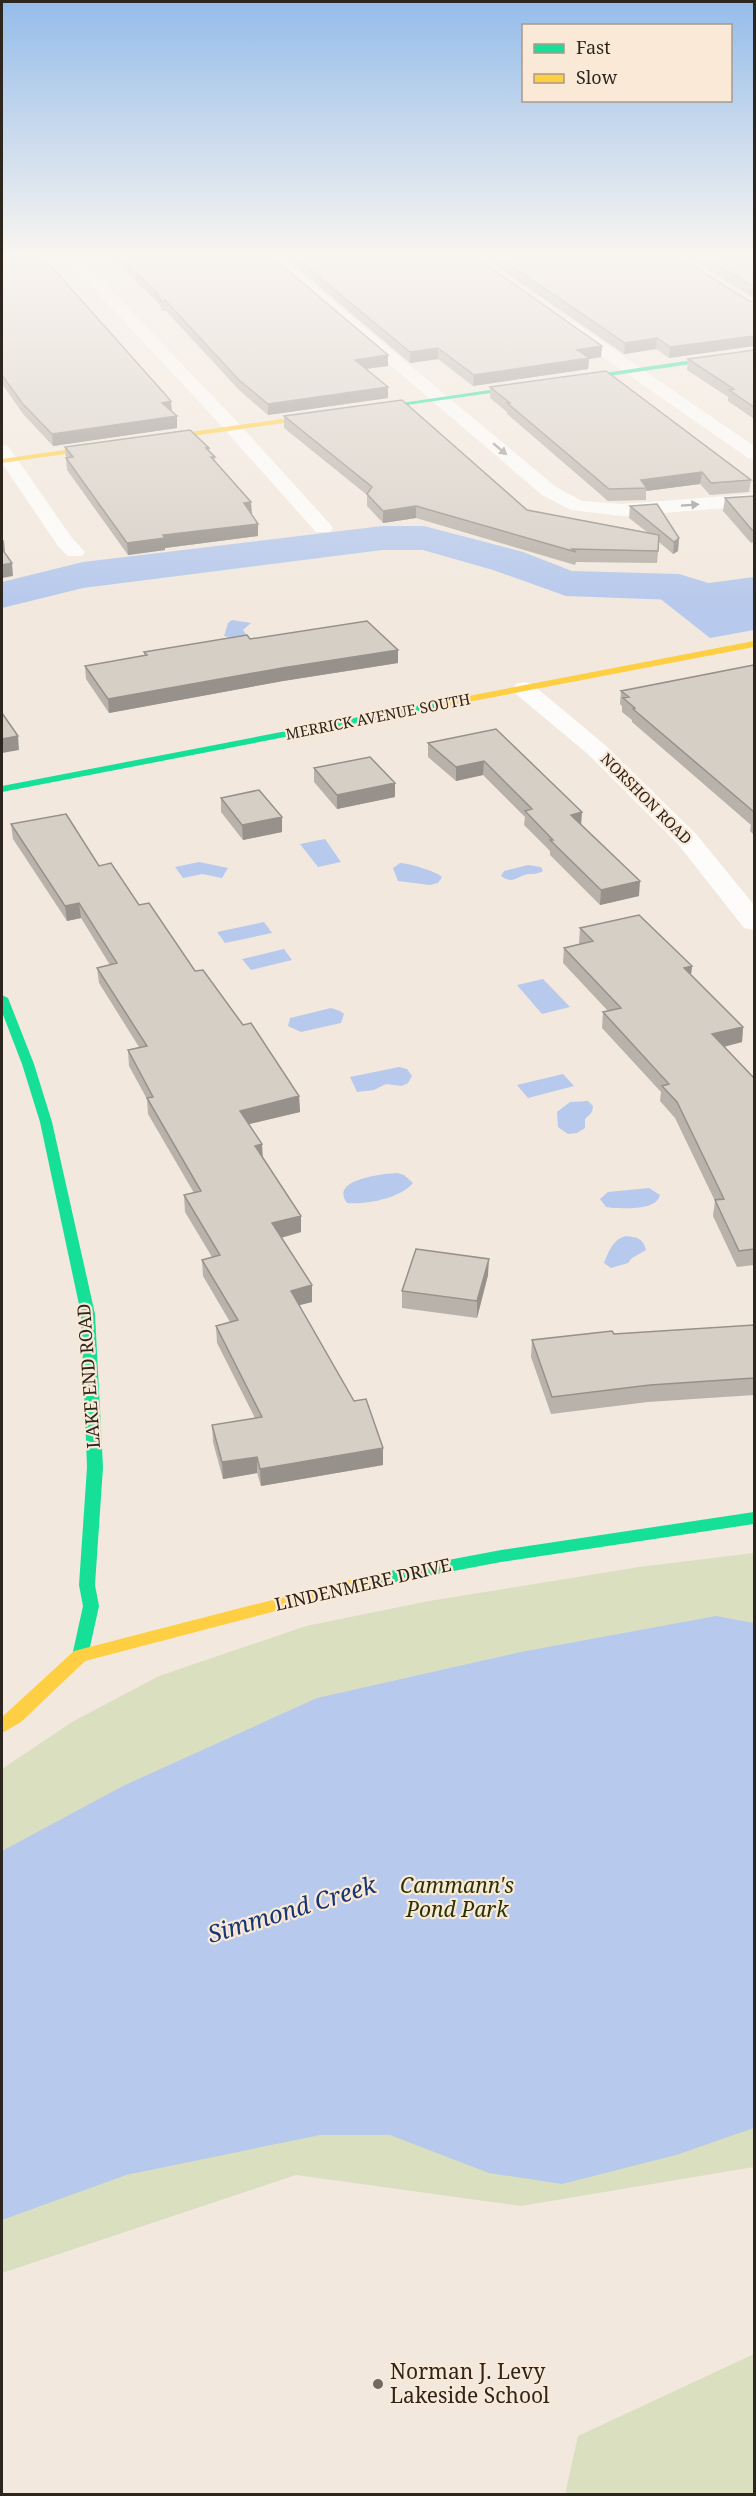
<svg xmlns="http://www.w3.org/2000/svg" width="756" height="2496" viewBox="0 0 756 2496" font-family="'Noto Serif',serif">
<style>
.green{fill:#dadfc0}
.water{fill:#b7c9ec}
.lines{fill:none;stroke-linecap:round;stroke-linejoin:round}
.river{fill:#b7c9ec;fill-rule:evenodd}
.street{fill:#fdfcfa;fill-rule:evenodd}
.fast{fill:#16e098;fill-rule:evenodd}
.slow{fill:#ffcf43;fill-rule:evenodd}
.wall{fill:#b8b2aa}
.shaded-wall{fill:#96918b}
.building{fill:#d6cfc6;stroke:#96918b;stroke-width:1.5}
.oneway{fill:#9f9c97}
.poi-dot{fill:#716a62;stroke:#fae9d6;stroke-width:2}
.labels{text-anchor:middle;stroke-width:4.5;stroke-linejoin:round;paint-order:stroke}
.far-street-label{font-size:15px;fill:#2c261f;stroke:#fae9d6}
.street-label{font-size:18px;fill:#2c261f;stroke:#fae9d6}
.near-park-label{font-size:21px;font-style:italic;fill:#283406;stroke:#fae9d6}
.near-poi-label{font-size:21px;fill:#2c261f;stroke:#fae9d6;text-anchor:start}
.near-water-label{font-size:24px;font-style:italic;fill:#163674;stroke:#fae9d6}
</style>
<rect width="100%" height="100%" fill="#f2e8de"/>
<path class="green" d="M754,1553V2167L521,2206L296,2175L2,2273V1769L72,1722L159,1676L306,1626L429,1601L639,1567Z
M754,2354V2494H565L578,2436Z"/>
<path class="water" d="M754,577V630L710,638L658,597L679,587Z
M232,620L251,623L243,630L247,636L233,638L224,636L228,623Z
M325,839L341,862L318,867L300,844Z
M199,862L228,868L222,878L202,874L183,878L175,867Z
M400,863C408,863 438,872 442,877L438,883L430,885L398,881L393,868Z
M528,865L541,867L543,871C537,874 534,874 528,874C517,876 513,885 501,876L504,871Z
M264,922L272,933L225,943L217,932Z
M284,949L292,960L251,970L242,959Z
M543,979L570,1007L542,1014L517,985Z
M331,1008L340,1011L344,1014L341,1023L301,1032L288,1026L290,1018Z
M399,1067L407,1069L412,1076L408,1083L402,1086L386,1084L374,1090L357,1092L350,1077Z
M563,1074L574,1086L528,1098L517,1085Z
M588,1101L593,1106L592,1112L585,1119V1128L577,1133L568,1134L558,1127L557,1112L570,1102Z
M397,1173L404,1175L413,1183C401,1198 366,1205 347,1203C329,1179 383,1174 397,1173Z
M649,1188L660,1195C656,1211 626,1208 613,1208L606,1207L600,1199L608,1192Z
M626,1236C637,1237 643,1238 646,1250L632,1258L628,1263L611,1268L604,1263C609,1251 613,1239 626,1236Z
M716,1616L754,1623V2128L676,2155L562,2184L489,2173L390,2135H320L126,2175L2,2220V1851L123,1786L317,1698L521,1652Z"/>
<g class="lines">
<path class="river" d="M382,526H424L523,552L572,571L679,574L738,592L754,590V616L736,618L675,600L566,596L493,570L423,550H382L83,588L2,608V582L83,562Z"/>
<path class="street" d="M64,257H79L230,414L330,524L333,528L330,532H316L218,422Z
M264,257H280L556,487L582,501L622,504L754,494V506L622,516L571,510L542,495Z
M566,319L572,321L754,446V459L748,458L560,327L558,324L560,321Z
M2,445L8,446L72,538L85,552L82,556H68L58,546L2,463Z
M524,682L532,684L605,745L696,834L754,905V930L744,928L678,844L589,755L516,694L513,689L516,684Z"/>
<path class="fast" d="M754,351V355L365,411L361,409Z
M442,701L447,704L445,706L2,792V786Z
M2,995L8,998L34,1064L52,1122L95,1314L103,1467L95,1585L99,1606L88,1656L86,1661L80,1662L74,1661L72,1656L83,1606L79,1585L87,1467L81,1314L40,1122L22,1064L2,1012Z
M754,1512V1524L501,1562L369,1587L363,1585L361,1581L363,1577L369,1575L501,1550Z"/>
<path class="slow" d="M365,407L369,409L368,411L2,463V459Z
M754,641V647L442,707L437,704L442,701Z
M369,1575L375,1577L377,1581L375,1585L85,1661L21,1722L2,1733V1717L74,1651Z"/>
</g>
<path class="wall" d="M2,257L177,416V428L53,446L23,414L2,384Z
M111,257H272L388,366L366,369L388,398L268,415L240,391L166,311H162L159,304Z
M284,257H475L602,346L601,357L589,359L588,369L473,386L438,359L410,363Z
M483,257H679L749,301L754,302V346L669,358L656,349L624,354Z
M687,257H754V298Z
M754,350V419L728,401V397L687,370L688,359Z
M490,387L751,480L749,492L710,495L700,484L646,491V500L608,501L507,414V412L490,398Z
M284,416L527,510L647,532L629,518L630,506L679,538L678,551L673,554L659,542L657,563L576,562L575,565L416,518L383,523L367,506V495L284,428Z
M65,447L209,448V451L215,457V462L258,524V536L165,548V550L128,555L67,470Z
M754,496V542L751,543L723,511L725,498Z
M250,639L398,663L283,681L109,713L86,679L85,666L144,656V652Z
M754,665V835L750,831L751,825L632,722V720L622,712V706L620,704L621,691Z
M496,729L581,825L639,896L600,905L550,855V851L524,825L525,817L483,775L456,781L428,757V743Z
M314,768L395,797L337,809L314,782Z
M221,798L282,817V832L243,840L221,812Z
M11,824L99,866L139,905L195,971L243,1025L299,1096L300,1112L249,1124L263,1157L301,1216V1232L281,1238L312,1285V1302L299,1305L383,1465L261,1486L257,1473L223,1479L213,1442L212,1425L255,1418L217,1343L216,1326L230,1322L203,1276L202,1260L212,1257L185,1212L184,1195L194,1193L148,1114L147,1099L129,1066L128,1050L139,1047L99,983L97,968L110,965L81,918L67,921L13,839Z
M580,928L692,966L691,975L743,1027L742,1042L724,1047L754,1078V1265L737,1267L713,1216L715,1201L675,1118L660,1101L661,1092L602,1028L603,1012L608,1011L563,963L564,948L580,944L579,943Z
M488,1275L477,1318L402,1308V1291Z
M754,1328V1395L648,1402L551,1414L531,1357L532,1340L614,1334Z"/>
<path class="shaded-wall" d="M754,336V346L669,358L670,347Z
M657,338L656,349L624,354L625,343Z
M602,346L601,357L589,359L588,369L473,386L474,375L577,350Z
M438,348V359L410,363V352Z
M388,355V366L355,370V360Z
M388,387V398L268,415V404Z
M171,401L172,412L162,403Z
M177,416V428L53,446L52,434Z
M702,472L700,484L646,491L647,488L641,480Z
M251,502L252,514L244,503Z
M416,506V518L383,523V511Z
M258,524V536L165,548V550L128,555L127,543L163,535Z
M679,538L678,551L673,554L674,542Z
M4,540L5,553H2V541Z
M12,563L13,576L2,578V565Z
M398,650V663L283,681L109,713L108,699L282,668Z
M18,736L19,750L2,753V739Z
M484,761L483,775L456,781V767Z
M395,783V797L337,809V795Z
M582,812L581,827L571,815Z
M282,817V832L243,840L242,825Z
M640,881L639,896L600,905L601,890Z
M79,903L81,918L67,921L65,906Z
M692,966L690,982L684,968Z
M743,1027L742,1042L710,1050L712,1034Z
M299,1096L300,1112L241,1126L240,1111Z
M262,1144L263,1160L255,1146Z
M301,1216V1232L273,1240L272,1223Z
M489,1259L488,1275L477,1318V1301Z
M312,1285V1302L292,1307L291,1291Z
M383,1448V1465L261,1486L260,1469Z
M257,1457V1473L223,1479L222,1462Z"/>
<path class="building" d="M2,257H43L171,401L162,403L177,416L52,434L22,403L2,375Z
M120,257H272L388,355L355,360L388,387L268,404L239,380L165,300L161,301L158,294Z
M295,257H475L602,346L577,350L589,358L474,375L438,348L410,352Z
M498,257H679L749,301L754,302V336L670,347L657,338L625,343Z
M705,257H754V287Z
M754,350V407L729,390L734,389L688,359Z
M606,371L751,480L711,483L702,472L641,480L647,488L609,489L507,403H510L490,387Z
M402,400L527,510L659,535L658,551L572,549L576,552L416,506L383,511L367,494L372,487L284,416Z
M190,430L209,448H206L215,457H211L251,502L244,503L258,524L163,535L165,538L127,543L66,458L73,457L65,447Z
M754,496V530H752L725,498Z
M657,504L679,538L674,542L630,506Z
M2,549L12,563L2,565Z
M367,621L398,650L282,668L108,699L85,666L147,655L144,652L247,635L250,639Z
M754,665V812L633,709L635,708L623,698L629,697L621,691Z
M2,713L18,736L2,739Z
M496,729L582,812L571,815L640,881L601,890L550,840H553L525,811L532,809L484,761L456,767L428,743Z
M370,757L395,783L337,795L314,768Z
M259,790L282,817L242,825L221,798Z
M66,814L99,866L111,863L139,905L149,903L195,971L203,970L243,1025L251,1023L299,1096L240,1111L262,1144L255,1146L301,1216L272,1223L312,1285L291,1291L354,1401L366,1399L383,1448L260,1469L257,1457L222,1462L212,1425L262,1417L216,1326L238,1320L202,1260L220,1255L184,1195L201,1191L147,1098L153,1097L128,1050L147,1046L97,968L117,963L79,903L65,906L11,824Z
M639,915L692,966L684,968L743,1027L712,1034L754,1078V1249L739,1251L715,1200L724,1199L677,1102L662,1086L669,1084L603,1012L621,1008L564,948L593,941L580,928Z
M416,1249L489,1259L477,1301L402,1291Z
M754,1325V1378L650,1385L552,1397L532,1340L612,1331L614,1334Z"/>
<defs><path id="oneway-solid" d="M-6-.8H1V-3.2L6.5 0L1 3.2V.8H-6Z" transform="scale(1.5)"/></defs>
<g class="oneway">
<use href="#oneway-solid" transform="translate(500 449) rotate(40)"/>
<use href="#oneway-solid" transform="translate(690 505) rotate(-4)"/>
</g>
<linearGradient id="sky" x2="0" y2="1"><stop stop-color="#94bcea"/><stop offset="0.42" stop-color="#f9f5f0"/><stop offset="1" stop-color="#f9f5f0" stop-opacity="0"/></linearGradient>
<rect width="756" height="607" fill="url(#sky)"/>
<circle class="poi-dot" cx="378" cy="2384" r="6"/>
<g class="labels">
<g class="far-street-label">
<text transform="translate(378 717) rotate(-11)" y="5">MERRICK AVENUE SOUTH</text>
<text transform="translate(646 799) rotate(45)" y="5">NORSHON ROAD</text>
</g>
<g class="street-label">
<text transform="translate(89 1376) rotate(-94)" y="6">LAKE END ROAD</text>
<text transform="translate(363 1585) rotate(-13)" y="6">LINDENMERE DRIVE</text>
</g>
<g class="near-park-label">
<text x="457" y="1893">Cammann's<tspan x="457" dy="24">Pond Park</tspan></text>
</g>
<g class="near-poi-label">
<text x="390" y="2379">Norman J. Levy<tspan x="390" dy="24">Lakeside School</tspan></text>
</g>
<g class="near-water-label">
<text transform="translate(292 1910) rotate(-17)" y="8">Simmond Creek</text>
</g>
</g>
<rect width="756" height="2496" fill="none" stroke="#2c261f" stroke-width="6"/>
<rect x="522" y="24" width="210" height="78" fill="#fae9d6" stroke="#a89b8d" stroke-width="1.5"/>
<rect x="534" y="44" width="30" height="9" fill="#16e098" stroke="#a89b8d" stroke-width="1.5"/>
<text x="576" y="54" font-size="18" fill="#2c261f">Fast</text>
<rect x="534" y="74" width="30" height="9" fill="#ffcf43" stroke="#a89b8d" stroke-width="1.5"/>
<text x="576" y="84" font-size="18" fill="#2c261f">Slow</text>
</svg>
